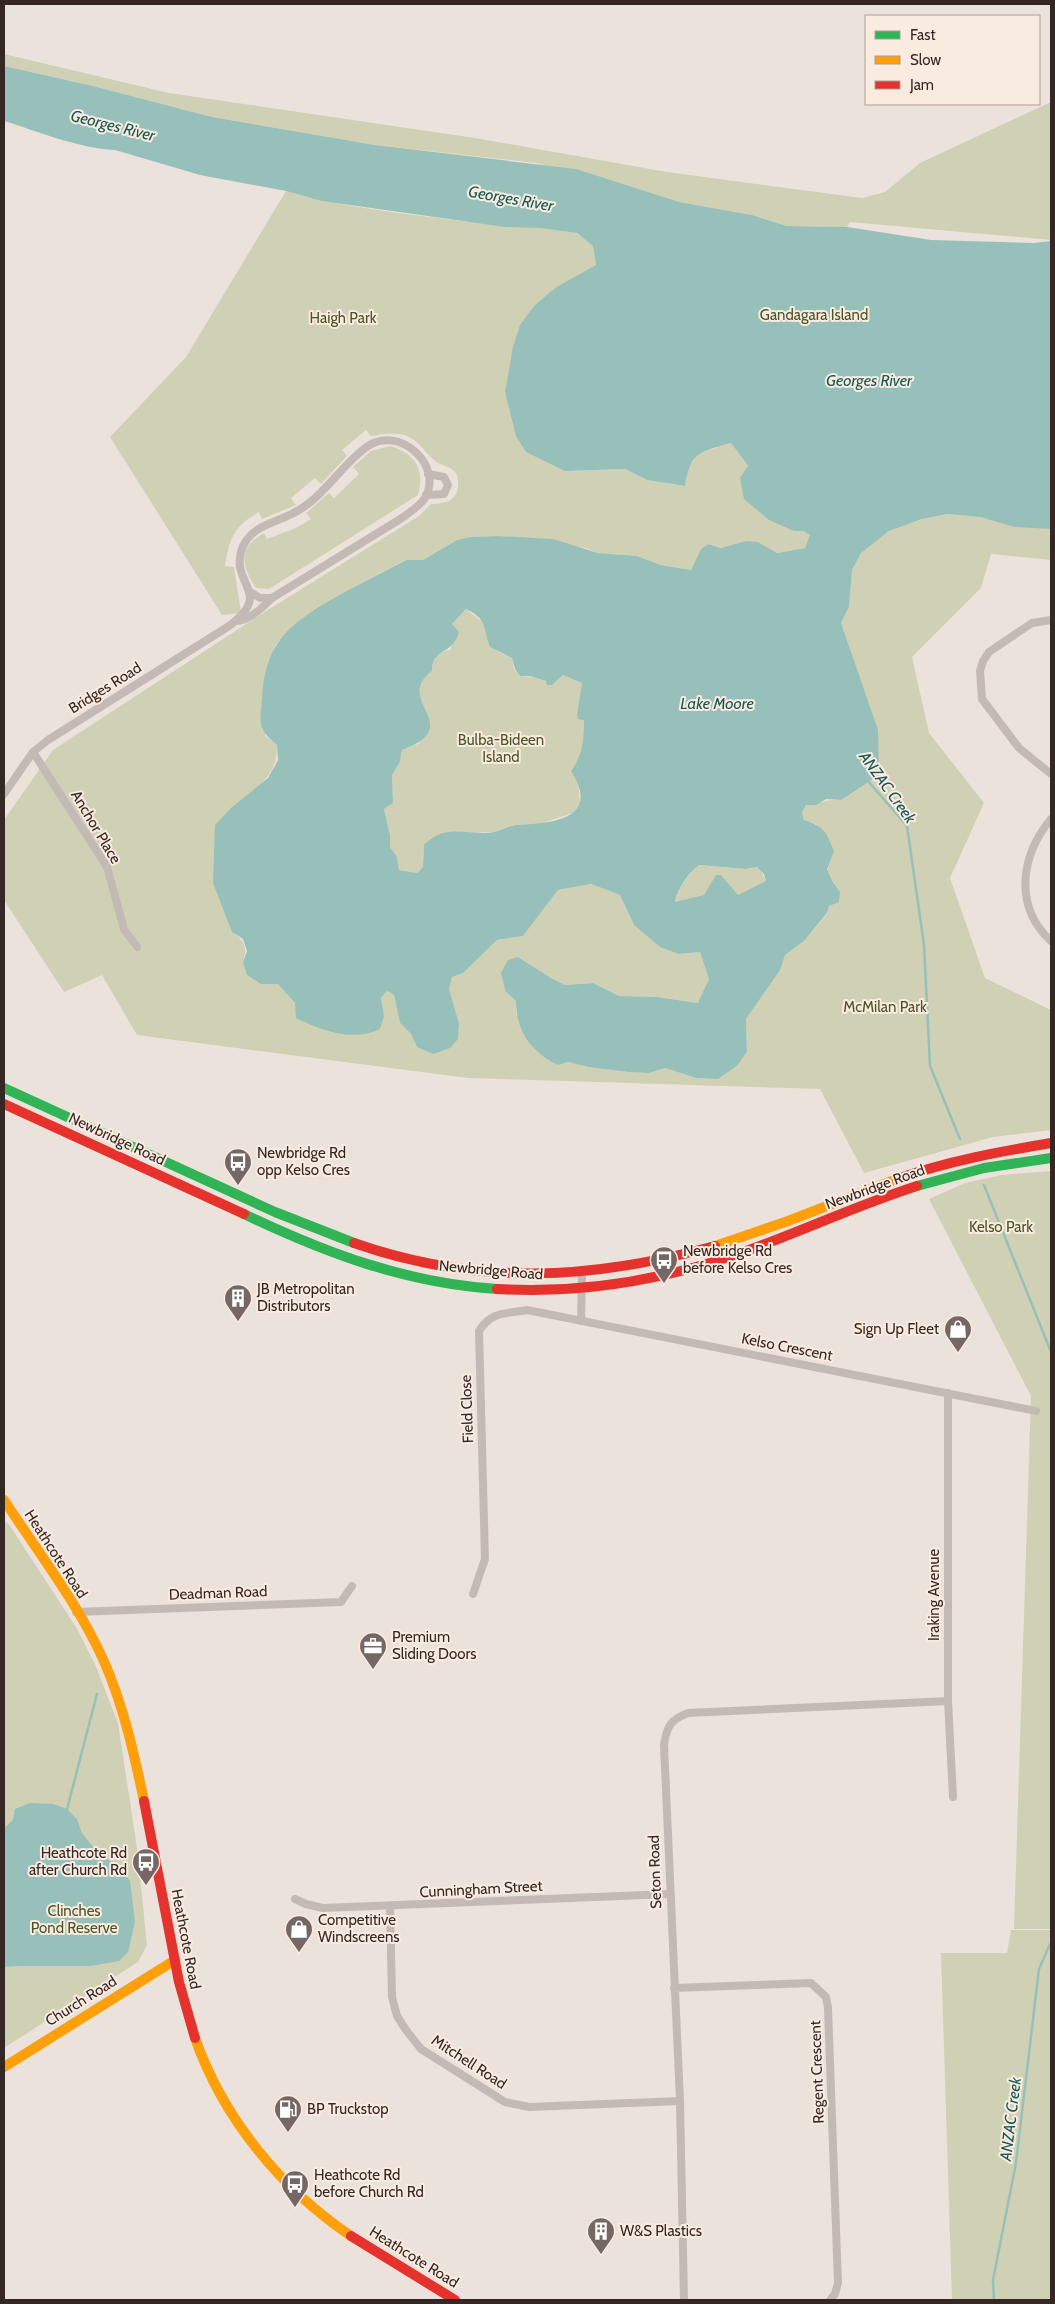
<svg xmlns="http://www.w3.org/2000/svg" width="1055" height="2304" viewBox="0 0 1055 2304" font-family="Cabin,sans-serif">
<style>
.green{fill:#d0d0b4}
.water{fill:#97c0ba;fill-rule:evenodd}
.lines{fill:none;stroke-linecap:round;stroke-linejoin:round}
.stream{stroke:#97c0ba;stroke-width:2.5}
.street{stroke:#c4bab5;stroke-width:8}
.fast{stroke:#30b455;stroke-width:10}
.slow{stroke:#ff9f0a;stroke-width:10}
.jam{stroke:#e5322d;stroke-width:10}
.labels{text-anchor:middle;stroke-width:4;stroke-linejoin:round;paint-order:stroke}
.park-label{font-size:15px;fill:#4a5526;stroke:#faebe1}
.street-label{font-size:15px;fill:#352724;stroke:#faebe1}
.poi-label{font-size:15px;fill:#352724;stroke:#faebe1;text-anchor:start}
.water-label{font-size:16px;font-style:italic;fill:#175954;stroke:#faebe1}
</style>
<rect width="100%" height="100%" fill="#ece2dc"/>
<path class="green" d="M4,54L169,93L475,138L667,172L862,198L885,192L920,163L1051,102V240L850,222L847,227L787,226L752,215L679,202L536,163L375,145L212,117L93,86L4,66Z
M286,191C354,210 425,216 494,225C515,228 562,226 578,234C583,237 588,242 593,246L596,265L578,277L505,392L511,412L565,471L625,469L647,480L685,486L688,467L700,453L731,443L794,531H803L811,535L805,548L776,553L758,542L746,541L721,548L708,544L701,549L691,570L661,565L637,556L598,553L586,548L498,536L471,537L457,540L423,560H405C376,576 281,620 273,652C267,678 267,710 265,736L277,745C278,778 255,788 232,807V932C244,940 248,947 243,962L261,984H278L295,1003L384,1016L381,998L387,991L394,995L400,1023L411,1034L417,1047L459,1023L449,989L452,977L463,973L497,940L523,936L558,890L591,884L620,895L634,925L679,954L700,952L709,979L699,1003L657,997L619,996L593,983L565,985L551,978L518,957L506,992L516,1001V1014L558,1065L568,1062L588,1067L628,1072L649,1073L665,1068L696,1078L718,1079L737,1066L747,1052L746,1019L779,970L785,955L804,941L827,914L829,906L840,892C825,872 822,848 816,824L804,820L802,813L806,805C821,804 825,799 841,800L859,678L841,623L849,607L852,570L860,553L889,531L922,519L948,514L980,517L999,522L1051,529V560L991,554L981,588L912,657L929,733L984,803L950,878L985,978L1051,1010V1130L993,1137L864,1173L820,1089L468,1078L137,1035L102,975L64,992L4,900V820L53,750L266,611L419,516L431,504C444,504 458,501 458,485C458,479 458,475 454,471C448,465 440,466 434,460C425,453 420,442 409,437C397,431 383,434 371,436L366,430L342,450L347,456L321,484L315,478L291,498L296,505L262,519L259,512C234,526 229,539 225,566L234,567L241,613L222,615L110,437L186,357Z
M391,446C416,455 425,469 418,495L269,589L256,588C247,575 240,560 248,546C251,541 259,536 264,533L267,539L296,528L311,519L306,513L329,493L334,498L359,474L353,467L371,451Z
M466,609L485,624C488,646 492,650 512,658L514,669L520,676C531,676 543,679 552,685L563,675L582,683L577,714L584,719V745L577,764L580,804L575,812L537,825H513L493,832L443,833L424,844L423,867L417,873L399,870L397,857L390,847V835L384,809L393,803L392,775L400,762L402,750L418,744L430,731C430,705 405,692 432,671C432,658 439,653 451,649L452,624Z
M699,865L746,869L757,867L761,870L766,881L738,896L732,890L727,882L710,888L704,895L675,903C678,889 688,874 699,865Z
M1051,1171V1929H1014L1031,1396L929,1199L965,1183L1002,1175Z
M4,1520L10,1526L76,1627L95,1664L118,1723L137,1848L147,1945L138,1962L4,2048Z
M1011,1930H1051V2300H952L941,1953H1007Z"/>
<path class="water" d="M4,66L93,86L212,117L375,145L576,169L679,202L752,215L787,226L847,227L931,240L1034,243L1051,241V529L1015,527L980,517L948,514L922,519L889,531L861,553L852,570L849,607L841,623L878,730L879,775L841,800L826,799L816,805H806L802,813L804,820C825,827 826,832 834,851L827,869L833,882L840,892L839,902L829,906L827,913L804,941L785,955L780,970L746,1019L747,1052L737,1066L718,1079L696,1078L665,1068L649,1073L628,1072L588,1067L568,1062L558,1065C531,1052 516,1031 516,1001L506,992L501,973L508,960L518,957L551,978L565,985L593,983L619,996L657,997L698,1003L709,979L700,952L679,954L660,947L634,925L620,895L591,884L558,890L523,936L497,940L463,973L452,977L449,989L459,1023L458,1039L450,1048L433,1054L417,1047L411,1034L400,1023L394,995L387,991L381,998L384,1016L380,1029C352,1042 323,1031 296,1018L295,1003L278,984H261L247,975L243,962L247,951L243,939L232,932L213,883L215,825L232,807L268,778L278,760L277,745C257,729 260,723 262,698C263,677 268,654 282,637C304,609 373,578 406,560H423L457,540L471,537L498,536L553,539L598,553L637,556L661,565L691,570L701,549L708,544L721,548L746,541L758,542L777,553L805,548L810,535L803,531H794L769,520L744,499L740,478L748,466L731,443C701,452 690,451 685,486L647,480L625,469L565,471L526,452L516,436L505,392L513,347L520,325L534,306L555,288L596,265L593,246L577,233L541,228L505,227L322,201L286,191L200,175L115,150C77,148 40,132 4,121ZM466,609C488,619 483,629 490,647L512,658L515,669L520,676H530L546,681L547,685H552L563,675L582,683L577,714L578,719L584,720C584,739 583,755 571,771C602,820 551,823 516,825C508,826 501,830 494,832C478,835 460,829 444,833C437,834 430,840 424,844L423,867L417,873L399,870L397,857L390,847V835L384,809L393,803L392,775L400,762L402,750C468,726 392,701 432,671C432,648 453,655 459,632L452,624ZM699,865L746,869L757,867L764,874L766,881L738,895L721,875H716L704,895L675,902C677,890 688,873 699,865Z
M30,1803L53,1804L67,1809L77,1819L82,1833L97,1852L119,1867L130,1881L135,1922L128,1952L119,1961L91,1966H20L4,1967V1828L13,1820L15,1809Z"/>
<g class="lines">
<path class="stream" d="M867,780L907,826L924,945L930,1066L960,1139
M984,1185L1051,1352
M67,1809L97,1694
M994,2300L993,2280L1016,2163L1039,1969L1051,1942"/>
<path class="street" d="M426,495L444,494L448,485L444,477L428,474
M249,591L260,598H272
M1051,620L1032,623L989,652L983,661L980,671L982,699L1019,748L1051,774
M33,752L107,867L124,929L137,947
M4,794L33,752L48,740L229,626C276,591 227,585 243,546C253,524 280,522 299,510C326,494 342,464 368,446C399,425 444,465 425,498C420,506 410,512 402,518L272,598C263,607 249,621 236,621
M1051,819C1021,855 1013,906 1051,941
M581,1321L582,1272
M948,1393V1701L953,1797
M473,1594L485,1559L479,1331C491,1311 506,1314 527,1310L1036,1411
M76,1612L341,1602L352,1586
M295,1899L306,1904L323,1908L670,1894
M390,1907L392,1997L397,2016L406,2030L421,2049L505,2102L529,2107L680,2101
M674,1988L811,1983L826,1997L828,2008L838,2283L835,2294L830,2300
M684,2300L680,2101L664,1745C667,1726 670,1720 688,1713L948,1701"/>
<path class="fast" d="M4,1088L275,1212L354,1243
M917,1186L984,1168L1051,1158
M244,1214C326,1253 405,1283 497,1289"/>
<path class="slow" d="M715,1246L788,1221L897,1179
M4,1500C38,1552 77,1602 103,1659C123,1704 134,1753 144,1801
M195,2038C223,2118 281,2189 351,2236
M4,2067L175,1960"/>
<path class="jam" d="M4,1104L244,1214
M897,1179C948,1161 998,1152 1051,1143
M354,1243C477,1286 591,1280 715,1246
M497,1289C564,1293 631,1285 696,1267C772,1246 842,1210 917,1186
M144,1801L179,1982L195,2038
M351,2236L455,2300"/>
</g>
<defs>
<g id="bus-pin" transform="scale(1.4375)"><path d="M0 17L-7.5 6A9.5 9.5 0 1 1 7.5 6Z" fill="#756864" stroke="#faebe1"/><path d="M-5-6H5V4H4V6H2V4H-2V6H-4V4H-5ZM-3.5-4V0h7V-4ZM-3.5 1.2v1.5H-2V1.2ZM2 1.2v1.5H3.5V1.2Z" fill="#fff"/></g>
<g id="building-pin" transform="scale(1.4375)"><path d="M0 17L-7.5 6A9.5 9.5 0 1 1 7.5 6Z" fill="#756864" stroke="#faebe1"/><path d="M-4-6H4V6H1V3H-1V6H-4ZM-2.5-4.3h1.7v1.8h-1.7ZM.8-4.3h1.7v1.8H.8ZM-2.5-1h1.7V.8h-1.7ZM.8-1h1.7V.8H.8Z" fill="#fff"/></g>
<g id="shop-pin" transform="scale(1.4375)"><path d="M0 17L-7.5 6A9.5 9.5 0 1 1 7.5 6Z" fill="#756864" stroke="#faebe1"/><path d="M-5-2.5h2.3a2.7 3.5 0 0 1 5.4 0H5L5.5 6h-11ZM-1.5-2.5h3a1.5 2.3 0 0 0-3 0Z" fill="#fff"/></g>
<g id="office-pin" transform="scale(1.4375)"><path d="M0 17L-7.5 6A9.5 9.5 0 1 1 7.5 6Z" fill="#756864" stroke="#faebe1"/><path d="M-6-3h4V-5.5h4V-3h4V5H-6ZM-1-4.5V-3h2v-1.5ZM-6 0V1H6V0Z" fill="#fff"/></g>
<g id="fuel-pin" transform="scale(1.4375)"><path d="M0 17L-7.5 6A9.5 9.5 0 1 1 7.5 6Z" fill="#756864" stroke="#faebe1"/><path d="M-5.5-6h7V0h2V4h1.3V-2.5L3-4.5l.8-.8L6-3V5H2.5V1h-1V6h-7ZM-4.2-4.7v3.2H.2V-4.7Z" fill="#fff"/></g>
</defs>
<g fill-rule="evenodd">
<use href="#bus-pin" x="238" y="1162"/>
<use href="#bus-pin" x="664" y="1260"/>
<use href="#building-pin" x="238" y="1298"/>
<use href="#shop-pin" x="958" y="1329"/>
<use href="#office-pin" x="373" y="1646"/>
<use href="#bus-pin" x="146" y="1862"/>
<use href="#shop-pin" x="299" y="1929"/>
<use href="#fuel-pin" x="288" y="2109"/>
<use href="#bus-pin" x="295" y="2184"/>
<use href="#building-pin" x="601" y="2231"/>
</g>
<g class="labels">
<g class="park-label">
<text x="814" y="320">Gandagara Island</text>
<text x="343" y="323">Haigh Park</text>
<text x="501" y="745">Bulba-Bideen<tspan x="501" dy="17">Island</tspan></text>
<text x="885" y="1012">McMilan Park</text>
<text x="1001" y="1232">Kelso Park</text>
<text x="74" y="1916">Clinches<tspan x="74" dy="17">Pond Reserve</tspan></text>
</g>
<g class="street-label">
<text transform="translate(105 688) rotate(-32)" y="5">Bridges Road</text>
<text transform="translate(96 827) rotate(59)" y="5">Anchor Place</text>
<text transform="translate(117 1139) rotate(25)" y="5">Newbridge Road</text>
<text transform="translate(875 1187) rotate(-20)" y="5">Newbridge Road</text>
<text transform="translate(491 1270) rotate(5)" y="5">Newbridge Road</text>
<text transform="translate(787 1347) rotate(11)" y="5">Kelso Crescent</text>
<text transform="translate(467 1409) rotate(-92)" y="5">Field Close</text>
<text transform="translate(56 1554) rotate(57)" y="5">Heathcote Road</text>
<text transform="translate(218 1593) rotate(-2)" y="5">Deadman Road</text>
<text transform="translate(934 1595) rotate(-90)" y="5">Iraking Avenue</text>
<text transform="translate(655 1872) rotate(-92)" y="5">Seton Road</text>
<text transform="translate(481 1889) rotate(-3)" y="5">Cunningham Street</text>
<text transform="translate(186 1939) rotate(79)" y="5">Heathcote Road</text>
<text transform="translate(81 2001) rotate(-32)" y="5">Church Road</text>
<text transform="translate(469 2062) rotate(33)" y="5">Mitchell Road</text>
<text transform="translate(817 2072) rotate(-92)" y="5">Regent Crescent</text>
<text transform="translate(414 2257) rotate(32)" y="5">Heathcote Road</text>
</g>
<g class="poi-label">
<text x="257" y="1158">Newbridge Rd<tspan x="257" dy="17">opp Kelso Cres</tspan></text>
<text x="683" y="1256">Newbridge Rd<tspan x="683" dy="17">before Kelso Cres</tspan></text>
<text x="257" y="1294">JB Metropolitan<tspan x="257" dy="17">Distributors</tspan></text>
<text x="939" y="1334" text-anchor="end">Sign Up Fleet</text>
<text x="392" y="1642">Premium<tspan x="392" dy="17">Sliding Doors</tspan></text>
<text x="127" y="1858" text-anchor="end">Heathcote Rd<tspan x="127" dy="17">after Church Rd</tspan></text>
<text x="318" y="1925">Competitive<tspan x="318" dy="17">Windscreens</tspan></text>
<text x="307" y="2114">BP Truckstop</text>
<text x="314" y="2180">Heathcote Rd<tspan x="314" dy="17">before Church Rd</tspan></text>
<text x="620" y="2236">W&amp;S Plastics</text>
</g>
<g class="water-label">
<text transform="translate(113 125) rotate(14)" y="6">Georges River</text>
<text transform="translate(511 198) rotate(10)" y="6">Georges River</text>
<text x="869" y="386">Georges River</text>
<text x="717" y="709">Lake Moore</text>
<text transform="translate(888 787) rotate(54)" y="6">ANZAC Creek</text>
<text transform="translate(1010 2119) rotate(-83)" y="6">ANZAC Creek</text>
</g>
</g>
<rect width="1055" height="2304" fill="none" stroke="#352724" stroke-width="10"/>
<rect x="865" y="15" width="175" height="90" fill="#faebe1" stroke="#ab9d95"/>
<rect x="875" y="31" width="25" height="8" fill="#30b455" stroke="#ab9d95"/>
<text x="910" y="40" font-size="15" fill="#352724">Fast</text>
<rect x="875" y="56" width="25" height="8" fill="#ff9f0a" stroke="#ab9d95"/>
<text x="910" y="65" font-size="15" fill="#352724">Slow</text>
<rect x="875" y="81" width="25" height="8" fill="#e5322d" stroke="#ab9d95"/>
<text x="910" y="90" font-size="15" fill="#352724">Jam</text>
</svg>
